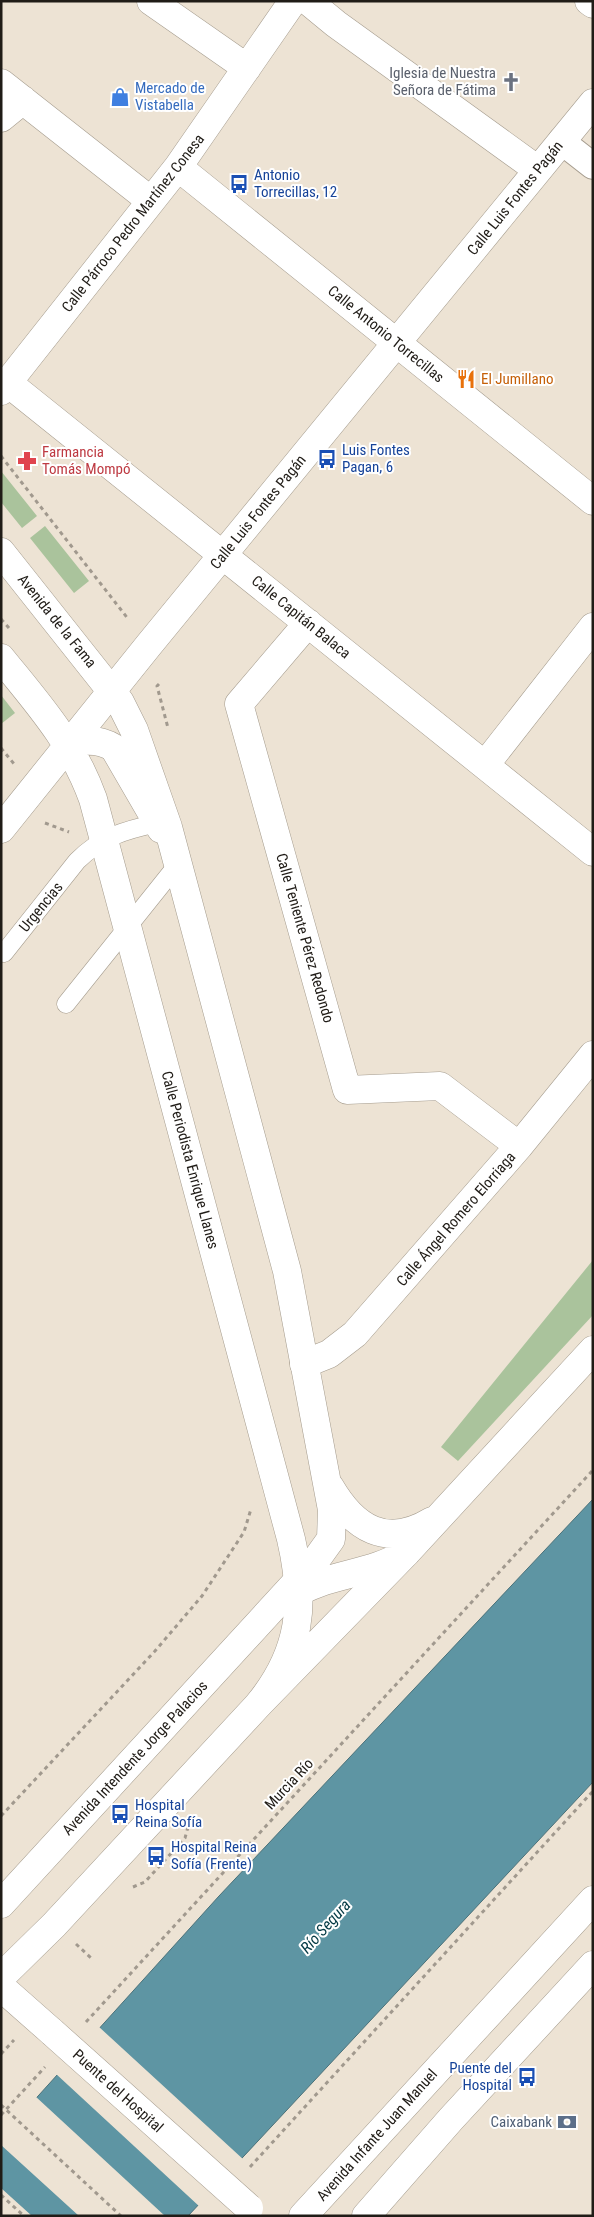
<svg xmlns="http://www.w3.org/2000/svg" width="594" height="2217" viewBox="0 0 594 2217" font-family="'Roboto Condensed',sans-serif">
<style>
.green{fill:#aac39c}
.water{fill:#5e95a3;stroke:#4b7179}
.pier{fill:#ede3d4}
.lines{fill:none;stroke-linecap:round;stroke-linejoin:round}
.service-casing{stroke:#a59c8e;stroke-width:19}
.pedestrian-casing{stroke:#a59c8e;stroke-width:28}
.minor-casing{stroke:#a59c8e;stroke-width:29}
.secondary-casing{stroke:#a59c8e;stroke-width:29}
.path{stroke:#a1998e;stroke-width:3;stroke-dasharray:4 4;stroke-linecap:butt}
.service{stroke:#fff;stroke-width:18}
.pedestrian{stroke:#fff;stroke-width:26}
.minor{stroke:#fff;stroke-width:28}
.secondary{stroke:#fff;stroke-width:28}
.secondary-bridge-casing{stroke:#a59c8e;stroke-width:29;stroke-linecap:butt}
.path-bridge{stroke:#a1998e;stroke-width:3;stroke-dasharray:4 4;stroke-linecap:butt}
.secondary-bridge{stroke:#fff;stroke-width:28}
.labels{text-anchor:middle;stroke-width:4;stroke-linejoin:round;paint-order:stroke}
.worship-label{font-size:15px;fill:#5b616d;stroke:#fff;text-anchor:end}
.shop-label{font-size:15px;fill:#366cbe;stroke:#fff;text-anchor:start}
.transit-label{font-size:15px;fill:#164399;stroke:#fff;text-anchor:start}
.street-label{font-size:15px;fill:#201c17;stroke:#fff}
.food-label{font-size:15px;fill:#c56008;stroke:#fff;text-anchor:start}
.health-label{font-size:15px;fill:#be3a42;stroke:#fff;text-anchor:start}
.service-label{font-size:15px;fill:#4e5e75;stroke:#fff;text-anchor:end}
.water-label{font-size:16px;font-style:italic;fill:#043a45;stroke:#fff}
</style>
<rect width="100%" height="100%" fill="#ede3d4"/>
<path class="green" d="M1,471L37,516L22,528L1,502Z
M45,526L89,581L74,593L30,538Z
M1,695L15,713L1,724Z
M593,1260V1315L458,1461L441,1447Z"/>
<path class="water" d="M593,1499V1782L188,2216H1V2137L219,1896Z"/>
<path class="pier" d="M98,2026L244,2160L200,2207L55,2073Z
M35,2096L165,2216H79L1,2145V2133Z
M1,2188L32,2216H1Z"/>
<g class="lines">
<g class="service-casing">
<path id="service" d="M4,953L77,861C101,837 125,830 158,823
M66,1004L178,864"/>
</g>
<g class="pedestrian-casing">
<path id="pedestrian" d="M561,141L593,166"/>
</g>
<g class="minor-casing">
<path id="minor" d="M151,1L247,68
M308,1L336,24L538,170
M589,1L593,4
M1,83L151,201
M1,118L23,100
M178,167L593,501
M8,383L593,852
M1,391L178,167L293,1
M308,623L239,704L347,1090L440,1086L519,1146
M1,658C39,705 72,741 93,799L291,1539C306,1603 301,1653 258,1705
M69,744C85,739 100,739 114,748L161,829
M485,765L593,627
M1,829L148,646L593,103
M304,1364L329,1354L355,1334L519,1146L593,1055
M1,1977L54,1925L258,1705L405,1554"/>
</g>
<g class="secondary-casing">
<path id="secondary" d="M1,552L120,702L134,730L168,827L287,1271L332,1510L331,1539L313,1564L1,1904
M330,1487C354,1528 386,1549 432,1521
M290,1597C326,1573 369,1576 406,1553L593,1350
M1,1987L52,2032
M303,2216L593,1900
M366,2216L451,2119L593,1965"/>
</g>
<path class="path" d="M1,456L129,620
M1,619L9,628
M159,684L157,686L168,728
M1,748L15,765
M45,823L69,832
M1,1816L155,1651L202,1596L244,1532L251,1509
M133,1887L145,1882L185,1838L188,1827
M76,1944L91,1958
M86,2022L593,1470
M1,2054L14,2040
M1,2115L45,2067
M250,2167L593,1791
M1,2195L24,2216"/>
<use href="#service" class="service"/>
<use href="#pedestrian" class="pedestrian"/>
<use href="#minor" class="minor"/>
<use href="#secondary" class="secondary"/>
<g class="secondary-bridge-casing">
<path id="secondary-bridge" d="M52,2032L249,2208"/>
</g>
<path class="path-bridge" d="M1,2105L121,2216"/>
<use href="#secondary-bridge" class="secondary-bridge"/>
</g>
<defs>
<g id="church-bare" transform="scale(1.5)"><path d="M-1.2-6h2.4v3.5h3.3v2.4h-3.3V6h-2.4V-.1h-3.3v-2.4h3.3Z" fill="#6b7280" stroke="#fff" stroke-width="2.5" paint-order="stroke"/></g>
<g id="shop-bare" transform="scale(1.5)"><path d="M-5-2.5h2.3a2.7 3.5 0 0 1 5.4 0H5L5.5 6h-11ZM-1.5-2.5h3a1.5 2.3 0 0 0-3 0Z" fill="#3f7fe0" stroke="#fff" stroke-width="2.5" paint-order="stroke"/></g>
<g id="bus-bare" transform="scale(1.5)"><path d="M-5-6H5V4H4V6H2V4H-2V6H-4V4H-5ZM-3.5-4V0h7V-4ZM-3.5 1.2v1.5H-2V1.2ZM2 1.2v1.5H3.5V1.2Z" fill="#1a4fb4" stroke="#fff" stroke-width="2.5" paint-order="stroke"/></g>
<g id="restaurant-bare" transform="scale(1.5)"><path d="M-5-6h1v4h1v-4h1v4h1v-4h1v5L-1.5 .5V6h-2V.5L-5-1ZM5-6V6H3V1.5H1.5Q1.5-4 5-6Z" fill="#e8710a" stroke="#fff" stroke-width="2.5" paint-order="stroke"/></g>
<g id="pharmacy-bare" transform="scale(1.5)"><path d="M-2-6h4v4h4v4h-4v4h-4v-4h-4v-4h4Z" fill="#e0444e" stroke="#fff" stroke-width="2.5" paint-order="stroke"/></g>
<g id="bank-bare" transform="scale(1.5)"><path d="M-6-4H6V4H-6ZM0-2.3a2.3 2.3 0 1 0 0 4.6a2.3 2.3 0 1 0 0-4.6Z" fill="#5c6f8a" stroke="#fff" stroke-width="2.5" paint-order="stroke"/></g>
</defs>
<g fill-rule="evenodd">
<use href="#church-bare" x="511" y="82"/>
<use href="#shop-bare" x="120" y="97"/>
<use href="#bus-bare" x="239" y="184"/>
<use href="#restaurant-bare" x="466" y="379"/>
<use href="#bus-bare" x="327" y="459"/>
<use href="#pharmacy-bare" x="27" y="461"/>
<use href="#bus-bare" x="120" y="1814"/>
<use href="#bus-bare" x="156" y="1856"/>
<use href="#bus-bare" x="527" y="2077"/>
<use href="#bank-bare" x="567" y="2122"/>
</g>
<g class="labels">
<g class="worship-label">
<text x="496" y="78">Iglesia de Nuestra<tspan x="496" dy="17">Señora de Fátima</tspan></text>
</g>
<g class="shop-label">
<text x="135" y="93">Mercado de<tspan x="135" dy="17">Vistabella</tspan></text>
</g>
<g class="transit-label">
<text x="254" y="180">Antonio<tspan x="254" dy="17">Torrecillas, 12</tspan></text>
<text x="342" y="455">Luis Fontes<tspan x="342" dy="17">Pagan, 6</tspan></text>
<text x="135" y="1810">Hospital<tspan x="135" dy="17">Reina Sofía</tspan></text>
<text x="171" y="1852">Hospital Reina<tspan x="171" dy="17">Sofía (Frente)</tspan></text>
<text x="512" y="2073" text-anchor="end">Puente del<tspan x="512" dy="17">Hospital</tspan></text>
</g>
<g class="street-label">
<text transform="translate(515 198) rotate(-51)" y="5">Calle Luis Fontes Pagán</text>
<text transform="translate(133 223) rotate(-52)" y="5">Calle Párroco Pedro Martínez Conesa</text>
<text transform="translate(386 334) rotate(39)" y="5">Calle Antonio Torrecillas</text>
<text transform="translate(258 512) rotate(-51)" y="5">Calle Luis Fontes Pagán</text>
<text transform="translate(301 617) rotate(39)" y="5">Calle Capitán Balaca</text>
<text transform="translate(57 621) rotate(51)" y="5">Avenida de la Fama</text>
<text transform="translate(41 907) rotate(-51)" y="5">Urgencias</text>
<text transform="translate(305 938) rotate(74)" y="5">Calle Teniente Pérez Redondo</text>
<text transform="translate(190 1160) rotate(75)" y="5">Calle Periodista Enrique Llanes</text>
<text transform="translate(456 1219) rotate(-49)" y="5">Calle Ángel Romero Elorriaga</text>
<text transform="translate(135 1758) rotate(-47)" y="5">Avenida Intendente Jorge Palacios</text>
<text transform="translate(289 1784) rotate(-47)" y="5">Murcia Río</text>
<text transform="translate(118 2091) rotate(42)" y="5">Puente del Hospital</text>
<text transform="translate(377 2135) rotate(-48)" y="5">Avenida Infante Juan Manuel</text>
</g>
<g class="food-label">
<text x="481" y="384">El Jumillano</text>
</g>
<g class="health-label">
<text x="42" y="457">Farmancia<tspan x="42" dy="17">Tomás Mompó</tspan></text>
</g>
<g class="service-label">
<text x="552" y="2127">Caixabank</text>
</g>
<g class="water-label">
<text transform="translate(325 1926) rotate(-48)" y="6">Río Segura</text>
</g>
</g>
<rect width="594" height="2217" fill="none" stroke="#201c17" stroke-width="5"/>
</svg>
